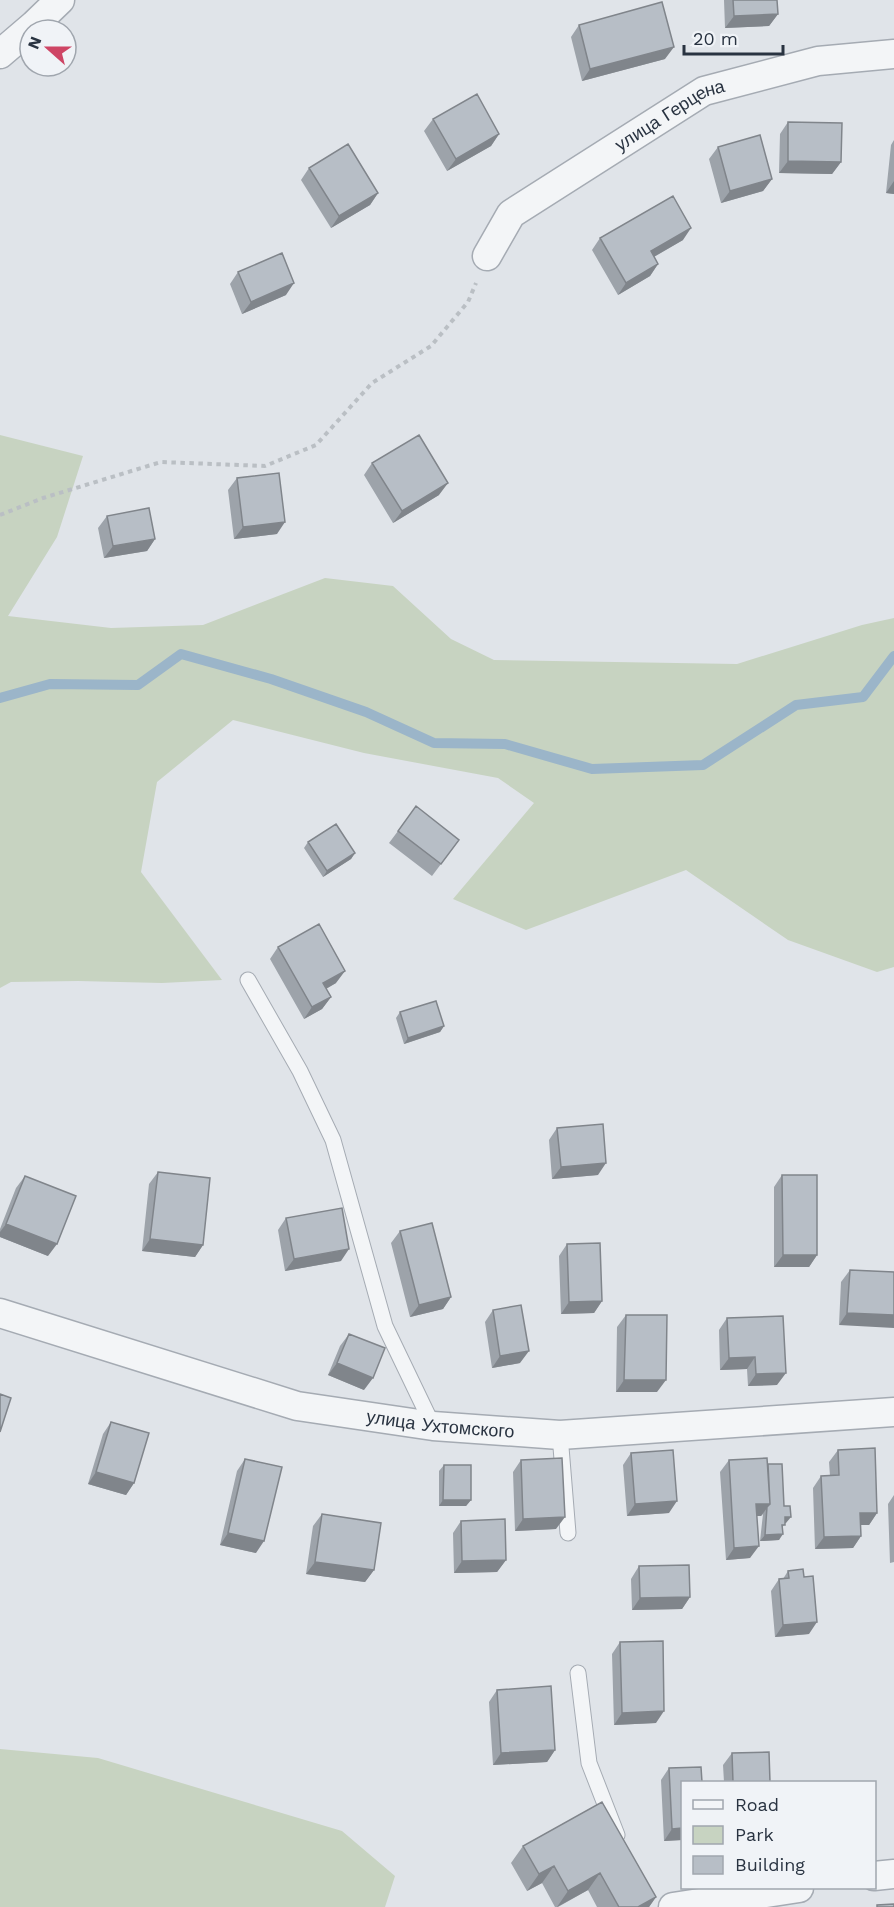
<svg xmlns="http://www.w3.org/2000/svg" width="894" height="1907" viewBox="0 0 894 1907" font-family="'Work Sans',sans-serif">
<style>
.green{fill:#c7d3c1}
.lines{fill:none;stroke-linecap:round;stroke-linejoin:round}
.stream{stroke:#9bb5c9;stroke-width:10}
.service-casing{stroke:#a5abb3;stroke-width:17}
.minor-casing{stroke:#a5abb3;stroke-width:31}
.path{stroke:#babfc4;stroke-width:4;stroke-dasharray:4.5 4.5;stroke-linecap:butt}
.service{stroke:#f3f5f7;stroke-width:15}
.minor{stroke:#f3f5f7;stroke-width:28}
.wall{fill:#9da3aa}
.shaded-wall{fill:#80858b}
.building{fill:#b7bec6;stroke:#80858b;stroke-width:1.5}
.labels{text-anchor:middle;stroke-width:4.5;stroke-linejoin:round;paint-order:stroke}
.street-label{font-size:18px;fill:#293341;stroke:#f0f3f7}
</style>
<rect width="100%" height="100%" fill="#e0e4e9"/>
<path class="green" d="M0,435L83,456L57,537L8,616L111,628L203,625L325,578L393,586L451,639L494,660L737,664L862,625L894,618V967L877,972L788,940L686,870L526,930L453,899L534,803L498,778L364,753L233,720L157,782L141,872L222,980L162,983L78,981L11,982L0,988Z
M0,1749L98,1758L342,1831L395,1876L385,1907H0Z"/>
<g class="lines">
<path class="stream" d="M0,698L50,684L138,685L181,654L271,679L366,712L434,743L505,744L592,769L703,765L796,705L863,697L894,656"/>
<g class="service-casing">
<path id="service" d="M248,980L300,1071L333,1140L385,1326L433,1426
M560,1435L568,1533
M578,1673L589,1763L617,1835"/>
</g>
<g class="minor-casing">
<g id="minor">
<path d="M0,54L34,25L60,0"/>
<path id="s1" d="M487,256L511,214L704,91L818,61L894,54"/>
<path id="s2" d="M0,1313L297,1406L433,1426L560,1435L894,1412"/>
<path d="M874,1876L894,1874"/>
<path d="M673,1907L799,1888"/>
</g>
</g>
<path class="path" d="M0,515L43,498L161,462L265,466L316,445L372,383L431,346L468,302L476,283"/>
<use href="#service" class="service"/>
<use href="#minor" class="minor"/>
</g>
<path class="wall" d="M724,0H777L778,14L769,26L725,28Z
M579,25L665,59L582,81L571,37Z
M433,119L499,134L491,146L447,171L424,131Z
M788,122L841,162L832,174L779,173L780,134Z
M894,140V194L886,193L891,145Z
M718,147L772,179L763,191L721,203L709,159Z
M309,168L378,193L370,205L331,228L301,180Z
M600,238L683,240L654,257L658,264L650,276L618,295L592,250Z
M238,272L286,295L242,314L230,284Z
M372,463L439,495L393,523L364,475Z
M237,478L277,534L234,539L228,490Z
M107,516L155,539L147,551L104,558L98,528Z
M398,831L459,840L432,876L389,843Z
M308,842L355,853L351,859L323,877L304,848Z
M278,947L336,983L326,989L331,997L322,1009L304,1019L270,959Z
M400,1012L444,1026L440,1032L404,1044L396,1018Z
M557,1128L598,1175L552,1179L549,1140Z
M158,1172L203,1245L195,1257L142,1251L149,1184Z
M782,1175L817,1255L809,1267H774V1187Z
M25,1176L48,1256L0,1237V1229L16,1188Z
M286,1218L341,1261L285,1271L278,1230Z
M400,1231L451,1297L443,1309L410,1317L391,1243Z
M567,1244L602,1301L594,1313L561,1314L559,1256Z
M850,1270L894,1272L839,1325L841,1282Z
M493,1310L520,1363L492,1368L485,1322Z
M626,1315L657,1392H616L617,1327Z
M727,1318L777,1385L748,1386L747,1369L720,1370L719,1330Z
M349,1334L364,1390L328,1375L340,1346Z
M111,1422L134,1483L126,1495L88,1484L103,1434Z
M838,1450L877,1513L869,1525H861V1536L853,1548L815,1549L813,1488L821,1476H830L829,1462Z
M631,1453L669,1513L627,1516L623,1465Z
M245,1459L256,1553L220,1545L237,1471Z
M521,1460L556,1529L515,1531L513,1472Z
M729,1460L768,1464L784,1506L786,1523H785L782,1528L779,1540L760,1541L763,1514L761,1516H757L750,1558L726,1560L720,1472Z
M444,1465L471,1500L466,1506H439V1471Z
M894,1495V1562L890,1563L888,1504Z
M322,1514L374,1570L365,1582L306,1574L313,1526Z
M461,1521L506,1560L497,1572L454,1573L453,1533Z
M639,1566L690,1597L682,1609L632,1610L631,1579Z
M788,1571L809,1634L775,1637L771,1591L779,1579H783Z
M620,1642L656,1723L614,1725L612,1654Z
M497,1690L555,1750L547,1762L493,1765L489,1702Z
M732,1753L770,1782H724L723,1765Z
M669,1768L682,1840L664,1841L661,1780Z
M602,1802L656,1897L649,1907H597L588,1890L558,1907H555L542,1883L527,1891L511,1863L523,1846Z"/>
<path class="shaded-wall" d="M778,14L769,26L725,28L734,16Z
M674,47L665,59L582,81L590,69Z
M499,134L491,146L447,171L456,159Z
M788,161L841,162L832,174L779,173Z
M772,179L763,191L721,203L730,191Z
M894,181V194L886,193Z
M378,193L370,205L331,228L339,216Z
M691,228L683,240L643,263L651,251Z
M658,264L650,276L618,295L626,283Z
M294,283L286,295L242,314L251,302Z
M448,483L439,495L393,523L402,511Z
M285,522L277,534L234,539L243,527Z
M155,539L147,551L104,558L113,546Z
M355,853L351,859L323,877L327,871Z
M345,971L336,983L315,995L323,983Z
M331,997L322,1009L304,1019L312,1007Z
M444,1026L440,1032L404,1044L408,1038Z
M606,1163L598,1175L552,1179L561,1167Z
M6,1224L57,1244L48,1256L0,1237V1232Z
M150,1239L203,1245L195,1257L142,1251Z
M349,1249L341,1261L285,1271L294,1259Z
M783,1255H817L809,1267H774Z
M451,1297L443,1309L410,1317L419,1305Z
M602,1301L594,1313L561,1314L569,1302Z
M847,1313L894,1315V1328L839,1325Z
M529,1351L520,1363L492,1368L500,1356Z
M755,1357L747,1369L720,1370L729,1358Z
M337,1363L373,1378L364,1390L328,1375Z
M786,1373L777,1385L748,1386L756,1374Z
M624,1380H666L657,1392H616Z
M96,1472L134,1483L126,1495L88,1484Z
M443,1500H471L466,1506H439Z
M677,1501L669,1513L627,1516L635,1504Z
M756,1504H770L761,1516H748Z
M860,1513H877L869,1525H852Z
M565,1517L556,1529L515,1531L523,1519Z
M785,1517H791L786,1523H780Z
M228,1533L264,1541L256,1553L220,1545Z
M783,1534L779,1540L760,1541L765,1535Z
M861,1536L853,1548L815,1549L824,1537Z
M759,1546L750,1558L726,1560L734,1548Z
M506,1560L497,1572L454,1573L462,1561Z
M315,1562L374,1570L365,1582L306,1574Z
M690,1597L682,1609L632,1610L640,1598Z
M817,1622L809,1634L775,1637L783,1625Z
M664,1711L656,1723L614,1725L622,1713Z
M555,1750L547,1762L493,1765L501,1753Z
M682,1828V1840L664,1841L672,1829Z
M554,1866L542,1883L527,1891L539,1874Z
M600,1873L588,1890L557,1907L568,1891Z
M656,1897L649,1907H638Z"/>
<path class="building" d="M733,0H777L778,14L734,16Z
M662,2L674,47L590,69L579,25Z
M477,94L499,134L456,159L433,119Z
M788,122L842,123L841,162L788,161Z
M760,135L772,179L730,191L718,147Z
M348,144L378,193L339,216L309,168Z
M673,196L691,228L651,251L658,264L626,283L600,238Z
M282,253L294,283L251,302L238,272Z
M419,435L448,483L402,511L372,463Z
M279,473L285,522L243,527L237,478Z
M149,508L155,539L113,546L107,516Z
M416,806L459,840L441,864L398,831Z
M336,824L355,853L327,871L308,842Z
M319,924L345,971L323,983L331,997L312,1007L278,947Z
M436,1001L444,1026L408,1038L400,1012Z
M603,1124L606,1163L561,1167L557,1128Z
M158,1172L210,1178L203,1245L150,1239Z
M782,1175H817V1255H783Z
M25,1176L76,1196L57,1244L6,1224Z
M342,1208L349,1249L294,1259L286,1218Z
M432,1223L451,1297L419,1305L400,1231Z
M600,1243L602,1301L569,1302L567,1244Z
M850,1270L894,1272V1315L847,1313Z
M521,1305L529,1351L500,1356L493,1310Z
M626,1315H667L666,1380H624Z
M783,1316L786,1373L756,1374L755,1357L729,1358L727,1318Z
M349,1334L385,1348L373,1378L337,1363Z
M0,1394L11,1398L0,1432Z
M111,1422L149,1433L134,1483L96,1472Z
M875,1448L877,1513H860L861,1536L824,1537L821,1476L839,1475L838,1450Z
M673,1450L677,1501L635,1504L631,1453Z
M562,1458L565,1517L523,1519L521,1460Z
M767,1458L770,1504H756L759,1546L734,1548L729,1460Z
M245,1459L282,1467L264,1541L228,1533Z
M768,1464H782L784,1506H790L791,1517H785V1525H782L783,1534L765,1535L767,1507L770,1504Z
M444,1465H471V1500H443Z
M322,1514L381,1523L374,1570L315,1562Z
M505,1519L506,1560L462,1561L461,1521Z
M689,1565L690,1597L640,1598L639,1566Z
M803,1569L804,1577L813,1576L817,1622L783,1625L779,1579L789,1578L788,1571Z
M663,1641L664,1711L622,1713L620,1642Z
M551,1686L555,1750L501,1753L497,1690Z
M769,1752L770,1782H733L732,1753Z
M701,1767L702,1782H682V1828L672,1829L669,1768Z
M602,1802L656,1897L638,1907H619L600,1873L568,1891L554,1866L539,1874L523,1846Z
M894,1904V1907H877V1905Z"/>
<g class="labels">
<g class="street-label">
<text dy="6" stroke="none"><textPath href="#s1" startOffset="236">улица Герцена</textPath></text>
<text dy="6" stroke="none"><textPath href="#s2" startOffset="456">улица Ухтомского</textPath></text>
</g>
</g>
<rect x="681" y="1781" width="195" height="108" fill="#f0f3f7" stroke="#a0a6ae" stroke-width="1.5"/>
<rect x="693" y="1800" width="30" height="9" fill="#f3f5f7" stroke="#a0a6ae" stroke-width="1.5"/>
<text x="735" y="1811" font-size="18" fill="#293341">Road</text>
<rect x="693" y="1826" width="30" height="18" fill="#c7d3c1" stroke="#a0a6ae" stroke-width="1.5"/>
<text x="735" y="1841" font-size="18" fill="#293341">Park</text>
<rect x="693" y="1856" width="30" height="18" fill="#b7bec6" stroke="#a0a6ae" stroke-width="1.5"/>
<text x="735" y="1871" font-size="18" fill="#293341">Building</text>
<g transform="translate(48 48) rotate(291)"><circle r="28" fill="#f0f3f7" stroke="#a0a6ae" stroke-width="1.5"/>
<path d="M0-4.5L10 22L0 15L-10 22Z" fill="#ce4565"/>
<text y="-9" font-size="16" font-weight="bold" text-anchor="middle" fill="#293341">N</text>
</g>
<path d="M684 45v9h99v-9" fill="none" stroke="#293341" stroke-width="3"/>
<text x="693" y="45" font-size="18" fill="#293341" stroke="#f0f3f7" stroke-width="4.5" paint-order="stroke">20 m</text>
</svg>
